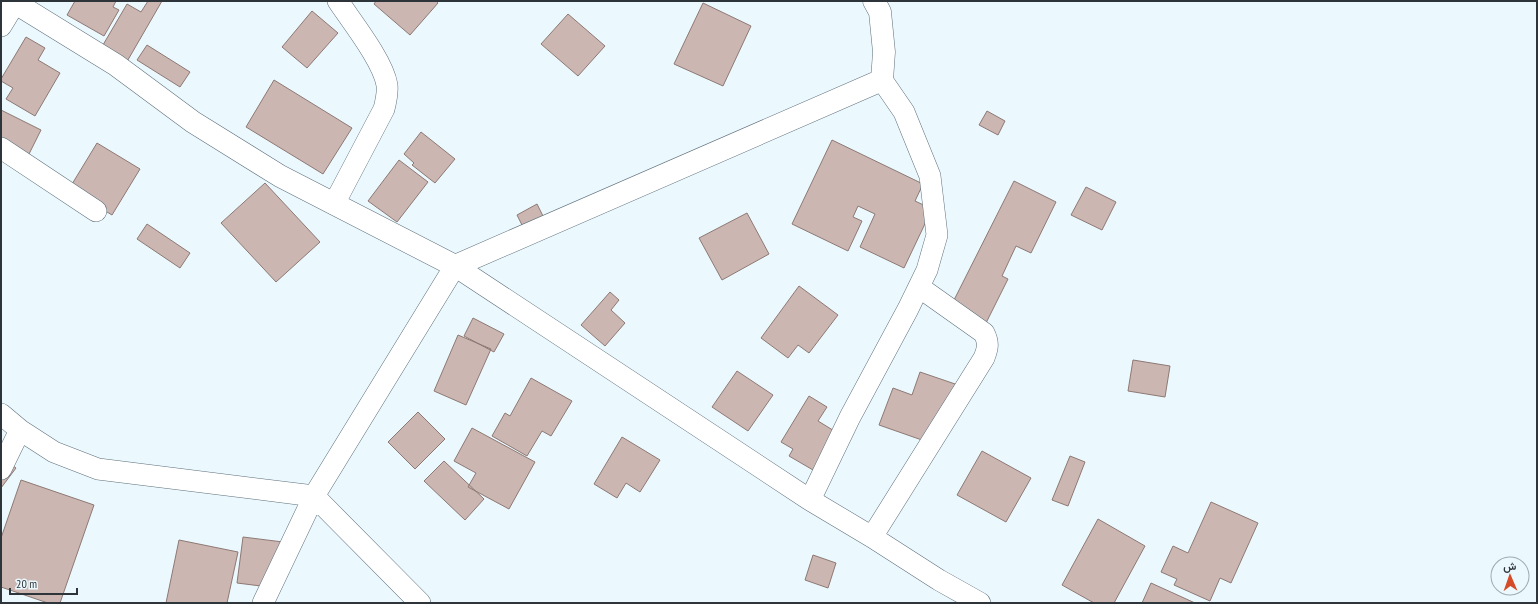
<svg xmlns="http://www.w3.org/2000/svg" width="1538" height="604" viewBox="0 0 1538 604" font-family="'PT Sans Narrow',Vazirmatn,sans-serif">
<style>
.building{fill:#ccb6b1;stroke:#8d7974}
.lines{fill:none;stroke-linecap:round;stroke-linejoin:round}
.minor-casing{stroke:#5e707a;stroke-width:22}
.tertiary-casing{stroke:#5e707a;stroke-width:23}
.minor{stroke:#fff;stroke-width:21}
.tertiary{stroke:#fff;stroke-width:22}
</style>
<rect width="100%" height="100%" fill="#ebf8fe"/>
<path class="building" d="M75,1H116L113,7L119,10L104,36L67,15Z
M148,1H162L125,65L100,50L127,4L141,12Z
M376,1H436L438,3L410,35L374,4Z
M703,3L751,26L723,86L674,64Z
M312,11L338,33L307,68L282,47Z
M568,14L605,46L578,76L541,44Z
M26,37L45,48L38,60L60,73L35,116L6,99L13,88L1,81V79Z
M147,45L190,72L180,87L137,60Z
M274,80L352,128L323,174L246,127Z
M1,110L41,130L27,158L1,145Z
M987,111L1005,121L998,135L979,125Z
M421,132L455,159L435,183L412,165L414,163L404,154Z
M832,140L923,184L915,201L932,209L904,268L860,247L875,214L858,206L853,217L862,221L848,251L792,224Z
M97,143L140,169L112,215L69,189Z
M399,160L428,182L397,222L368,201Z
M1014,181L1056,202L1031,253L1016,246L1002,276L1008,279L986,323L951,306Z
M265,183L320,242L276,282L221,223Z
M1086,187L1116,202L1102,230L1071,215Z
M537,204L545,220L525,231L517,215Z
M747,213L769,254L722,280L699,238Z
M147,224L190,253L180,268L137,239Z
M799,286L838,315L809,353L798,345L788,358L761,338Z
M610,292L619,300L611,310L625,323L605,346L581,325Z
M473,318L504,334L494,352L464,336Z
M458,335L491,349L466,405L434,391Z
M1133,360L1170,366L1165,397L1128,391Z
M737,371L773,395L748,431L712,407Z
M920,372L961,386L939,446L879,425L893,388L912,395Z
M531,378L572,401L551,436L542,431L527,456L492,436L505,413L510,416Z
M809,396L827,407L818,421L836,432L813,470L789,456L793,449L781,442Z
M418,412L445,439L415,469L388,442Z
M472,428L535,462L509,509L468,487L476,473L454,461Z
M622,437L660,460L640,492L626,483L617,498L594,484Z
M982,451L1031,478L1006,522L957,495Z
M1070,456L1085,462L1068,506L1052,500Z
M1,457L16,468L1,488Z
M444,461L484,499L465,520L424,481Z
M21,480L94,505L60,603H48L1,587V538Z
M1211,502L1258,523L1231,583L1220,578L1210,601L1174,585L1177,579L1161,572L1173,546L1188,553Z
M1098,519L1145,546L1114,603H1094L1062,585Z
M243,537L283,542L277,588L237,583Z
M179,540L238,552L227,603H166Z
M813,555L836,563L828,588L805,580Z
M1151,583L1195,603H1142Z"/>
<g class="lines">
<g class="minor-casing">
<path id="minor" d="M1,26L15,3
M1,148L96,211
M334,204L384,109C386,101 388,93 387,85C383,61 352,22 338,1
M1,414L20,430L54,452L98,469L314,496L455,266L810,500L850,417L908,309L927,270L937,235L930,176L904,112L882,80
M1,469L20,430
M810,500L872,537L939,580L980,603
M872,537L984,358C988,348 989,343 984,333L919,287
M263,603L314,496L420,603"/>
</g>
<g class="tertiary-casing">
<path id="tertiary" d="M12,1L116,65L193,122L280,176L455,266L882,80L884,52L880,12L874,1"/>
</g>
<use href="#minor" class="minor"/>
<use href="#tertiary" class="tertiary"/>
</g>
<rect width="1538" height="604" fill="none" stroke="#2e353a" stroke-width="4"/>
<g transform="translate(1510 576) rotate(358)"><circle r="19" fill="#ebf8fe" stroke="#9faab0"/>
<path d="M0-3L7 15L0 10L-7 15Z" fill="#d54b27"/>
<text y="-6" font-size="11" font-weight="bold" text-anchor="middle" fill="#2e353a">ش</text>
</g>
<path d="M10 588v6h67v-6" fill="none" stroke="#2e353a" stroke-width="2"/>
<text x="16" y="588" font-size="12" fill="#2e353a" stroke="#ebf8fe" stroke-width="3" paint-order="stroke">20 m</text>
</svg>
